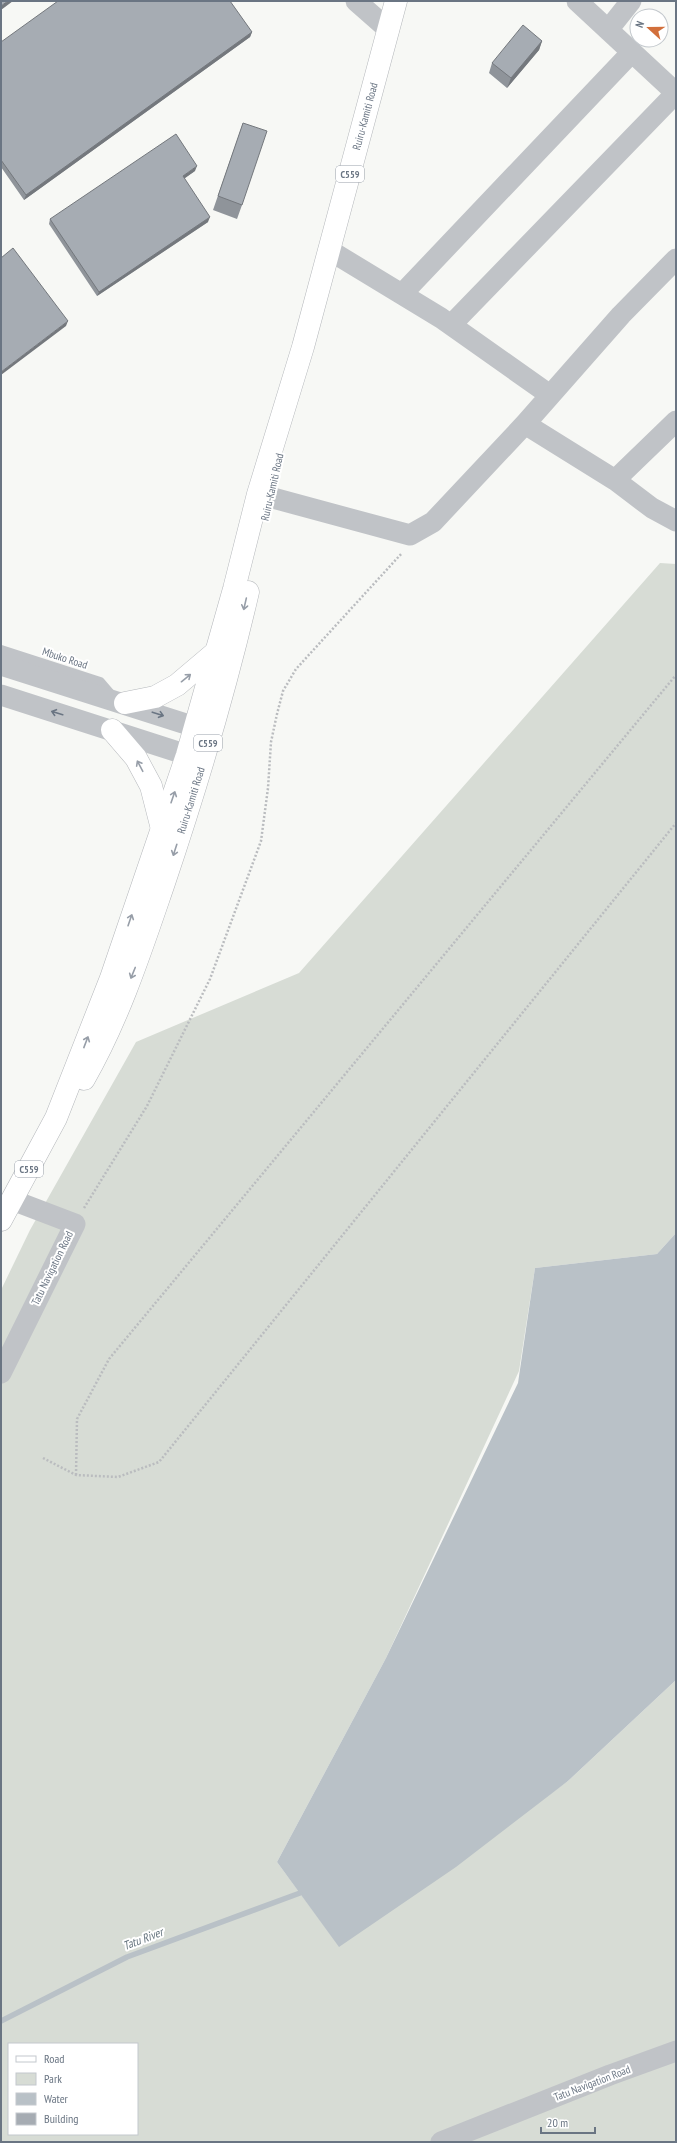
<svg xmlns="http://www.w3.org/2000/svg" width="677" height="2143" viewBox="0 0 677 2143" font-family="'PT Sans Narrow',sans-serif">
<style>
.green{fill:#d7dcd5;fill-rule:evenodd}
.water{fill:#b9c1c7}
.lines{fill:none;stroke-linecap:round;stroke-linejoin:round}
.stream{stroke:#b9c1c7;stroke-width:5.5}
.primary-casing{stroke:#b4b7bb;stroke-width:23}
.path{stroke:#babcbf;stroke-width:2.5;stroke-dasharray:2 2;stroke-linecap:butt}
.lane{stroke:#c0c3c7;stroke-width:10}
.street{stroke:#c0c3c7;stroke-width:21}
.primary{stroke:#fff;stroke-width:22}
.wall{fill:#8f949a}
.shaded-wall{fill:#74787d}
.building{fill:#a6acb3;stroke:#74787d}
.oneway{stroke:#979ea8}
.oneway2{stroke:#6a7583}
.labels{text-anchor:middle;stroke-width:4;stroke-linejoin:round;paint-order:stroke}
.shield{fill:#fff;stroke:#979ea8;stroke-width:1}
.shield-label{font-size:10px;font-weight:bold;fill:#6a7583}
.street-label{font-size:11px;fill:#6a7583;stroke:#fff}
.water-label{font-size:12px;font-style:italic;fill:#66757f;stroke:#fff}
</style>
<rect width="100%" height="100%" fill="#f7f8f5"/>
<path class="green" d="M660,563L676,564V1233L657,1254L535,1268L519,1371L386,1658L277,1862L339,1946L568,1781L676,1680V2142H1V1290L30,1230L136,1042L299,973ZM9,2044H137V2134H9Z"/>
<path class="water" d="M676,1233V1680L568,1781L456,1867L339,1947L277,1862L386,1658L518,1383L535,1268L657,1254Z"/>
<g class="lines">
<path class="stream" d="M1,2021L127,1957L300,1893"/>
<g class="primary-casing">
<g id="primary">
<path d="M125,703L155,697L177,685L216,652"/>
<path d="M112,730L136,758L151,786L162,829"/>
<path id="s1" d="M84,1079C119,1018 141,950 164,883C196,788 225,691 248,592"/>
<path id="s2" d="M1,1220L56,1118L111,978L187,755L234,589L258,494L303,347L396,1"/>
</g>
</g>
<path class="path" d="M84,1208L147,1106L210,979L261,841L268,788L271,742L277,714L283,691L296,669L402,553
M43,1458L76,1475L118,1477L159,1462L676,823
M76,1475L77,1419L109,1359L676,675"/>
<path class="lane" d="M1,650L100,682L112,696"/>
<path class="street" d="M356,1L389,30
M608,30L631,1
M329,250L441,318L550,395
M402,294L632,52
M451,325L676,93L577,1
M525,424L615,480L652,508L676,521
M615,480L676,421
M258,494L410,535L433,522L525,424L621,315L676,259
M1,665L211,732
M1,695L203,760
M1,1373L75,1224L12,1200
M441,2142L610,2075L676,2051"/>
<use href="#primary" class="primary"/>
</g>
<path class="wall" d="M252,32L250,37L24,200L1,167V42Z
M542,41L539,50L507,88L489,73L492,63Z
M243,123L242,205L237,219L213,210Z
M195,171L184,178L208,222L97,296L49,224L50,219Z"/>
<path class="shaded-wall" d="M8,1H13L1,10V6Z
M252,32L250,37L24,200L26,195Z
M542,41L539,50L507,88L511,78Z
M197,166L195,171L181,181L183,176Z
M210,217L208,222L97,296L99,292Z
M68,321L66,326L1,375V372Z"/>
<path class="building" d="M1,1H8L1,6Z
M58,1H230L252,32L26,195L1,160V42Z
M523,25L542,41L511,78L492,63Z
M243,123L267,131L242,205L218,196Z
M176,134L197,166L183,176L210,217L99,292L50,219Z
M13,248L68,321L1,372V258Z"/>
<defs><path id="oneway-shaft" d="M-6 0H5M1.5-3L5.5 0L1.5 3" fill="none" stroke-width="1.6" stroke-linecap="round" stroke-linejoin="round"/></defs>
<g class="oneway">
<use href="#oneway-shaft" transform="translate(245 604) rotate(103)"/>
<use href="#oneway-shaft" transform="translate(186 678) rotate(-39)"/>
<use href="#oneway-shaft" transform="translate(140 766) rotate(-118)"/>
<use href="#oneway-shaft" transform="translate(173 797) rotate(-71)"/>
<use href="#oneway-shaft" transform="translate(175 850) rotate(108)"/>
<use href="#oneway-shaft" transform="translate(130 920) rotate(-71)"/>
<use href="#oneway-shaft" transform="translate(133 973) rotate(112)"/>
<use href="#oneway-shaft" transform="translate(86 1042) rotate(-69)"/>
</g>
<g class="oneway2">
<use href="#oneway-shaft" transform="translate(57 713) rotate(-163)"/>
<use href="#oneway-shaft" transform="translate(158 714) rotate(18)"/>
</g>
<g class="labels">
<g class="shield">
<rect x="336" y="166" width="28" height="16" rx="3"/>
<rect x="194" y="735" width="28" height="16" rx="3"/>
<rect x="15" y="1161" width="28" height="16" rx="3"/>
</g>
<g class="shield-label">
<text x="350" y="178">C559</text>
<text x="208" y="747">C559</text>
<text x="29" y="1173">C559</text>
</g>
<g class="street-label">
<text dy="4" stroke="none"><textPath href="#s2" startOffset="1165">Ruiru-Kamiti Road</textPath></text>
<text transform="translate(272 487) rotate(-77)" y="4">Ruiru-Kamiti Road</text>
<text transform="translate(65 658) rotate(18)" y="4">Mbuko Road</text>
<text dy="4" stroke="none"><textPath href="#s1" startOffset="299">Ruiru-Kamiti Road</textPath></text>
<text transform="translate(52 1268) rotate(-64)" y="4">Tatu Navigation Road</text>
<text transform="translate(592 2083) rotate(-21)" y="4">Tatu Navigation Road</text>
</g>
<g class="water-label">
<text transform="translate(143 1939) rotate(-21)" y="4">Tatu River</text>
</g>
</g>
<rect width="677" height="2143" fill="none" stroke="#6a7583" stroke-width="4"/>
<rect x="8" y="2043" width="130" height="92" fill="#ffffff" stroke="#c3c8cd"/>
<rect x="16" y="2056" width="20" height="6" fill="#ffffff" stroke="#c3c8cd"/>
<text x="44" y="2063" font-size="12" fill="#6a7583">Road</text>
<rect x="16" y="2073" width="20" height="12" fill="#d7dcd5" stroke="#c3c8cd"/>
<text x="44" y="2083" font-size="12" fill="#6a7583">Park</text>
<rect x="16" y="2093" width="20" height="12" fill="#b9c1c7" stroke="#c3c8cd"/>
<text x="44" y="2103" font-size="12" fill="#6a7583">Water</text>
<rect x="16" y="2113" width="20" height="12" fill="#a6acb3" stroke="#c3c8cd"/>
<text x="44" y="2123" font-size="12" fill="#6a7583">Building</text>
<g transform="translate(649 28) rotate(291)"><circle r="19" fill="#ffffff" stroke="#c3c8cd"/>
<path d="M0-3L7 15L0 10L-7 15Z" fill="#d26f3b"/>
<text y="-6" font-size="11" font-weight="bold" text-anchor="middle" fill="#6a7583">N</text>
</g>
<path d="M541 2127v6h54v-6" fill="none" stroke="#6a7583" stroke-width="2"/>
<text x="547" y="2127" font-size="12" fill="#6a7583" stroke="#ffffff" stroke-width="3" paint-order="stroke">20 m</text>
</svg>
